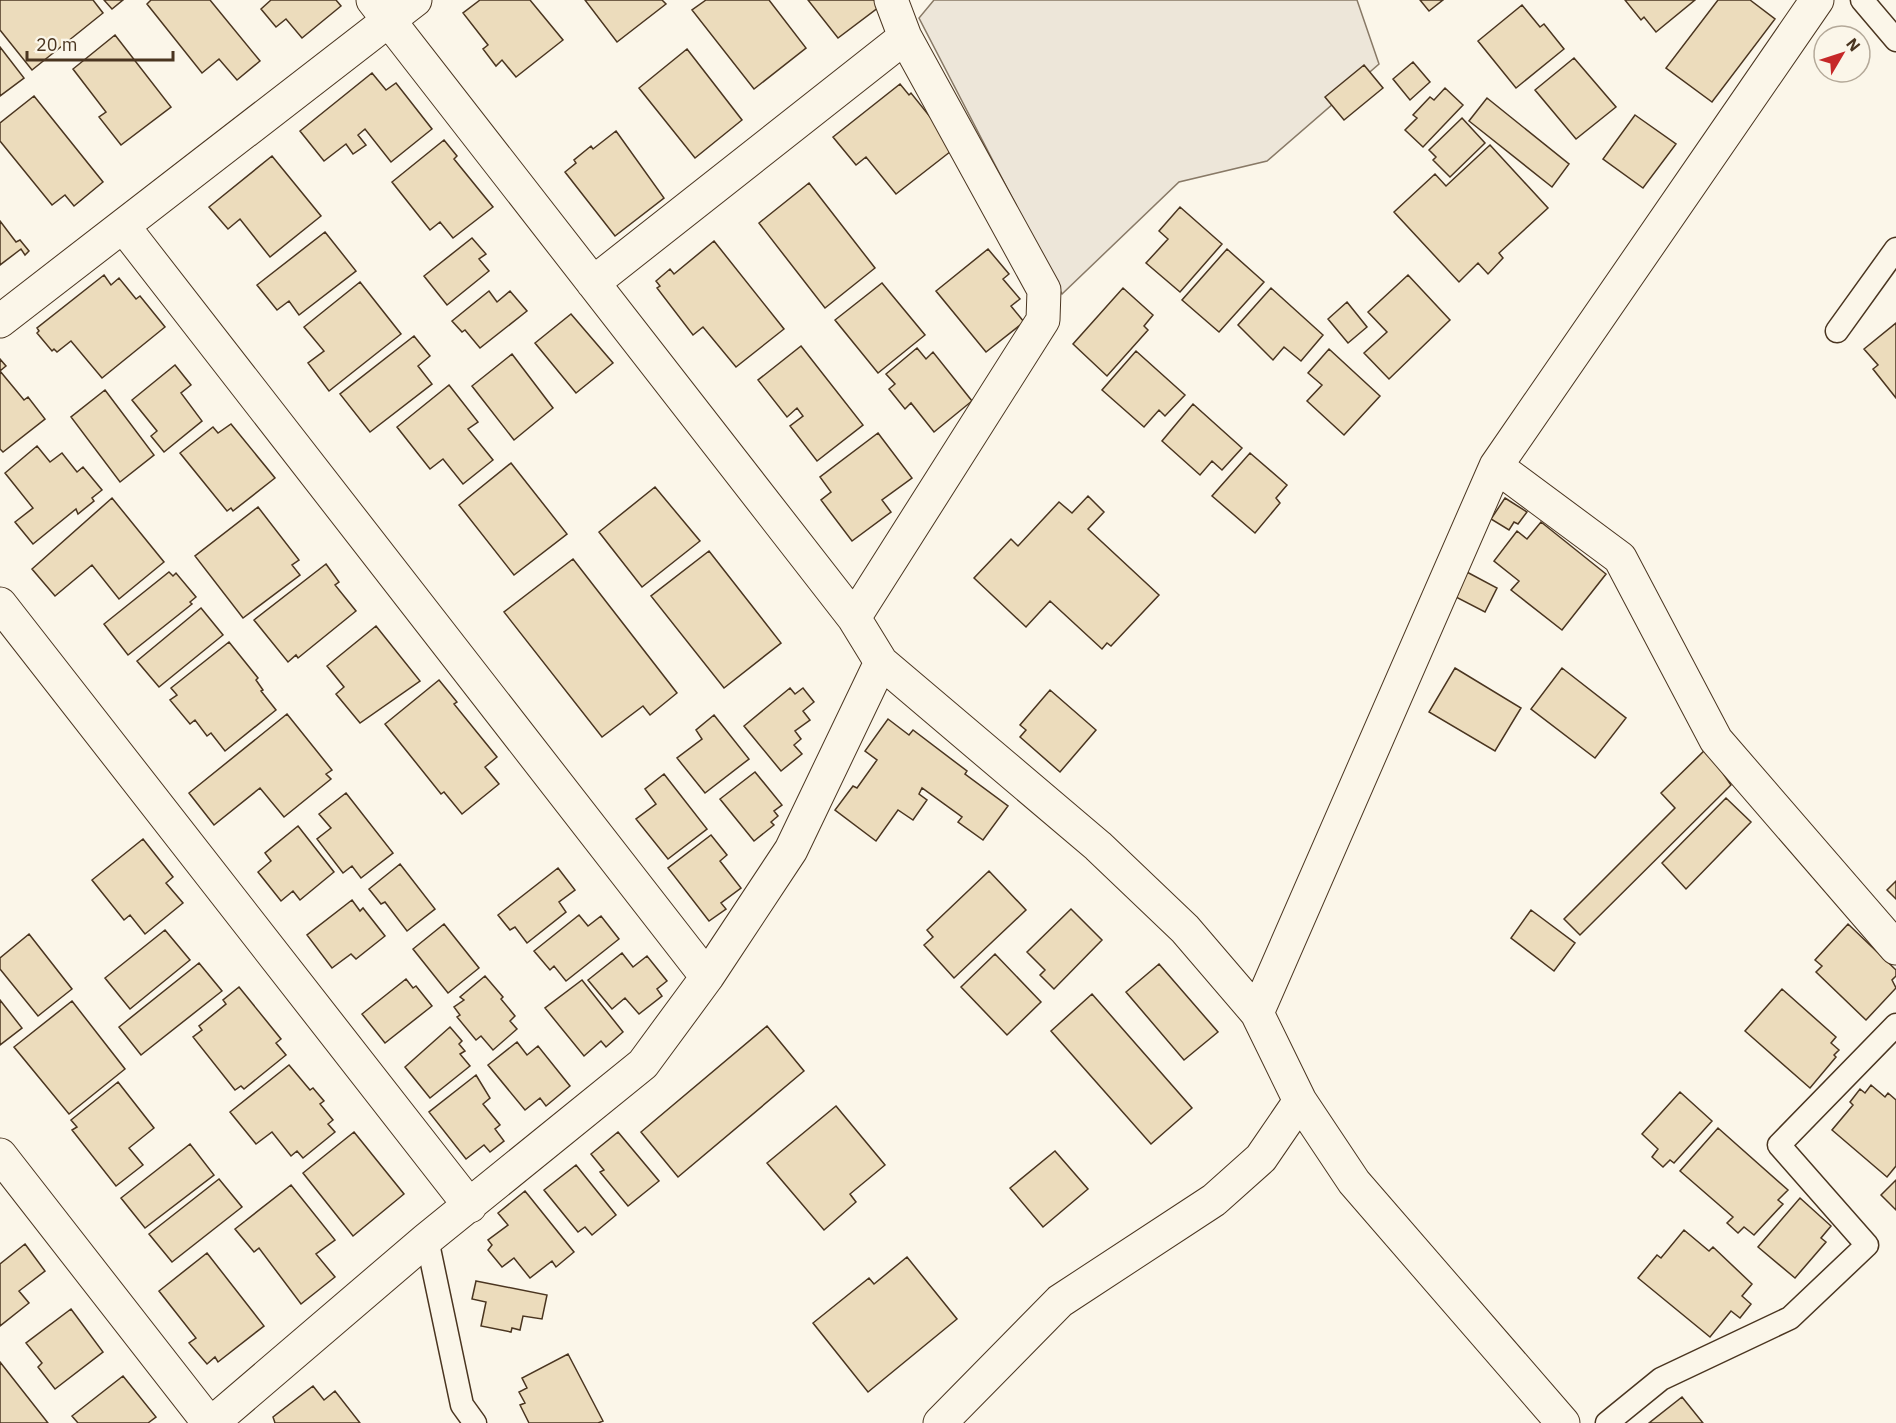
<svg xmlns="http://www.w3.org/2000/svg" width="1896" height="1423" viewBox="0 0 1896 1423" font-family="'IBM Plex Sans',sans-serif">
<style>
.green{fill:#ede6d9;stroke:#887966;stroke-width:1.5}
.building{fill:#ecdcbc;stroke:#4a3520;stroke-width:1.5}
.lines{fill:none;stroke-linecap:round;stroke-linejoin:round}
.lane-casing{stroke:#4a3520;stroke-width:25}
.street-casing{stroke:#4a3520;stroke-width:35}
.lane{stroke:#fbf6e9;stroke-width:22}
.street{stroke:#fbf6e9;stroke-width:33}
</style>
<rect width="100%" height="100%" fill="#fbf6e9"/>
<path class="green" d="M934,0H1357L1379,64L1267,161L1179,182L1062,294L919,18Z"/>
<path class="building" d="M0,0H93L103,13L32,70L0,30Z
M104,0H123L112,9Z
M151,0H210L260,61L237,80L219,59L202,73L147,4Z
M271,0H336L341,6L302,38L286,19L276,27L261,9Z
M480,0H530L563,40L516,77L502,60L496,66L483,49L488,45L463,13Z
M585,0H662L666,4L617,42Z
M706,0H769L806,48L754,89L692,10Z
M808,0H874L879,7L838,38Z
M1420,0H1443L1429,11Z
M1625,0H1695L1656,32L1644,17L1641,20Z
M1718,0H1750L1775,19L1712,102L1666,68Z
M1522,5L1540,27L1544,24L1564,49L1516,88L1478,41Z
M115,35L171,107L121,145L99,117L106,112L73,69Z
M0,47L24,78L0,96Z
M687,49L742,120L695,158L639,88Z
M1574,58L1616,107L1576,139L1535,90Z
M1413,62L1430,82L1410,100L1393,79Z
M1364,65L1383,88L1344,120L1325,97Z
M372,73L386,90L396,83L432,129L391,162L365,129L358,135L366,145L353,154L346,144L324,161L300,131Z
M900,84L909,95L911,93L955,148L896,194L866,157L856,165L833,137Z
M1445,88L1463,105L1423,147L1405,130L1417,118L1413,115L1430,97L1434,100Z
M34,96L103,182L74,206L65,195L52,205L0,141V123Z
M1487,98L1569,164L1552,187L1469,121Z
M1635,115L1676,144L1643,188L1603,159Z
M1462,118L1485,143L1450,177L1433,160L1436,157L1429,150Z
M616,131L664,198L615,236L565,172L576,163L574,160L591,146L593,149Z
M444,140L457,156L454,159L493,207L453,238L440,222L430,230L392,182Z
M1490,145L1548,208L1499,253L1503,258L1488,274L1478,263L1459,282L1394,212L1435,174L1446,186Z
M272,156L321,216L270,257L240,219L228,229L209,207Z
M809,183L875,268L825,308L759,223Z
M1180,207L1222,244L1180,292L1146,263L1168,239L1159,231Z
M0,221L16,242L20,240L29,251L25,255L21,249L0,265Z
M325,232L356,271L299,315L289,301L277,310L257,285Z
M472,238L486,254L479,259L489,271L447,305L424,276Z
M714,241L784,329L736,367L703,327L693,335L657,288L660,286L656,281L670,269L674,274Z
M988,249L1009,274L1003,279L1020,299L1011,306L1024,322L986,352L936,291Z
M1227,249L1264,282L1219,332L1182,300Z
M104,275L111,285L119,278L136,299L140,296L165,327L102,378L71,341L57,352L54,349L52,351L37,333L39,331L37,328Z
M1408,275L1450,320L1389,379L1364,353L1387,332L1368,312Z
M360,282L401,334L329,391L308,363L324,351L304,327Z
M882,283L925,335L878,373L835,320Z
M1123,288L1153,315L1144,326L1148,330L1107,376L1073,344Z
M1271,288L1323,335L1301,361L1284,347L1273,360L1238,325Z
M489,291L497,302L510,291L527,311L480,348L465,330L462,332L452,321Z
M1347,302L1367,327L1348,343L1328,319Z
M571,314L613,363L576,393L535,343Z
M1896,323V398L1873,369L1878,365L1864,349Z
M414,336L430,356L418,366L432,384L370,432L340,394Z
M801,346L863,425L817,461L790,426L803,416L797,408L787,417L758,380Z
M917,348L926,359L933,352L972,401L934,432L911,403L905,409L889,389L895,384L886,374Z
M1329,349L1380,396L1344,435L1307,401L1322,385L1308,373Z
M1136,351L1185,395L1165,416L1159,410L1144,427L1102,390Z
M512,354L553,408L514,440L472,386Z
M0,359L6,366L0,371L24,400L28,397L45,419L3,452L0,449Z
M175,365L191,385L181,393L202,421L164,452L151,436L157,431L132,400Z
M449,385L478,422L468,429L493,460L463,484L443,459L430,469L397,427Z
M105,390L154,455L120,482L71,417Z
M1193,404L1242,448L1222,470L1212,461L1200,475L1162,441Z
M231,424L275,478L233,511L231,508L227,511L180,453L213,427L218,433Z
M878,433L912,478L882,500L891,512L852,541L821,500L831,492L820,477Z
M37,446L50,462L62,453L77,472L83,467L102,490L92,498L94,501L78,514L76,509L33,544L15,522L33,508L5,473Z
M1250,453L1287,485L1276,498L1280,503L1255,533L1212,496Z
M511,463L567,534L514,575L459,505Z
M655,487L700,541L642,587L599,532Z
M1088,496L1104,512L1088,529L1159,595L1111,646L1107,643L1102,649L1050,601L1026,627L974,578L1011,539L1018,546L1059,502L1072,513Z
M112,498L164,562L119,599L92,565L55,596L32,569Z
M1505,498L1527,512L1518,524L1514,522L1509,530L1491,519Z
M258,507L299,560L292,565L300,575L243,618L195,556Z
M1541,522L1606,574L1562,630L1511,590L1519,581L1494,561L1517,531L1527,539Z
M709,551L781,643L724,688L651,596Z
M573,559L677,693L650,715L643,706L602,737L504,612Z
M326,564L339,582L335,585L356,611L298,658L296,655L288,662L254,620Z
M1465,571L1497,588L1485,612L1452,595Z
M169,572L173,576L176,573L196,597L190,602L192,604L128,655L104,624Z
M201,608L223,635L159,687L137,661Z
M376,626L420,681L360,723L336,694L344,687L327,666Z
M229,642L258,678L256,680L263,690L261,691L276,710L225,751L211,733L207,736L195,720L190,724L170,700L177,695L171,688Z
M1455,668L1521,708L1495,751L1429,712Z
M1562,668L1626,718L1595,758L1531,709Z
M439,680L457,702L454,704L497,757L485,767L499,784L462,814L444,792L441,794L385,724Z
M790,688L795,694L803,688L814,702L803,711L810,720L795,731L801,739L794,745L802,754L781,771L744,726Z
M1050,690L1096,730L1060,772L1020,737L1026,730L1020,725Z
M287,714L332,770L326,774L331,779L284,817L260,788L214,825L189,793Z
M714,715L749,759L705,793L677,758L702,739L696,730Z
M888,719L909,735L913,730L967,771L965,774L1008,806L983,840L958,822L962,817L922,788L919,794L927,800L913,820L898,810L876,841L835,810L853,786L857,788L877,760L865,751Z
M1706,749L1731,785L1580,935L1564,919L1675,808L1661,793Z
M755,772L782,805L774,811L778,816L771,822L774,825L754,841L720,799Z
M664,774L707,829L668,859L636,819L656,804L645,789Z
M346,793L393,853L361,878L352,866L343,873L317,839L331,828L319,814Z
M1726,798L1751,822L1686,889L1662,863Z
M298,826L334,872L300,900L293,891L281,901L258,872L271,861L265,853Z
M711,835L727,855L720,861L741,888L721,903L726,909L709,921L668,868Z
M143,839L173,877L166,883L183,903L145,934L130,915L124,920L92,880Z
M400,864L435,909L407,931L385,902L381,904L369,889Z
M558,868L575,890L559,902L566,912L527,943L515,927L510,930L498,915Z
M989,871L1026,910L954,978L924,945L933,937L927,930Z
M1896,881V899L1887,890Z
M352,900L360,911L363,908L385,936L356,959L351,954L332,968L307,935Z
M1071,909L1102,940L1054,989L1040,975L1045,970L1027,952Z
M1531,910L1575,943L1554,971L1511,938Z
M579,915L588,926L601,916L619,939L566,981L554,966L550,970L534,951Z
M444,924L479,968L448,993L413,949Z
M1848,924L1896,970V976L1892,980L1896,988L1866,1020L1816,972L1822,966L1815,960Z
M165,930L190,960L130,1009L105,978Z
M29,934L72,989L38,1016L0,969V958Z
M622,953L633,967L647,956L667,981L657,989L662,996L639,1014L625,998L612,1009L588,980Z
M995,954L1041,1002L1007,1035L961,987Z
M199,963L222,991L141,1055L119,1027Z
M1159,964L1218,1032L1184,1060L1126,992Z
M485,976L503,997L501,999L515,1016L510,1021L517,1029L493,1050L481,1036L476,1040L457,1017L460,1015L454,1007L464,1000L460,997Z
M406,979L413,988L416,986L432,1006L385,1043L362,1014Z
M582,980L623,1032L606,1047L601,1041L584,1056L545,1008Z
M239,987L281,1039L276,1043L286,1055L244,1089L241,1086L235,1090L193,1037L202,1030L199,1026L226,1004L223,1000Z
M1782,989L1836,1037L1831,1043L1839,1050L1834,1055L1836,1057L1810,1088L1745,1031Z
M1092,994L1192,1108L1151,1144L1051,1031Z
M0,1000L22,1028L0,1045Z
M72,1001L125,1069L69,1114L14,1047Z
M767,1026L804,1071L678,1177L641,1132Z
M450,1027L462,1041L459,1044L465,1051L460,1054L470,1066L430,1098L405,1067Z
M517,1042L527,1055L538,1046L570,1086L546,1106L540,1098L525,1110L488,1065Z
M289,1065L310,1090L313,1088L324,1101L320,1104L333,1120L328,1124L335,1132L303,1158L297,1151L291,1156L272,1132L256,1144L230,1112Z
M476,1075L490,1098L483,1104L500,1125L495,1129L504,1141L490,1152L484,1145L466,1159L429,1112Z
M118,1082L154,1128L129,1148L143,1165L116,1186L72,1130L77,1127L71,1120Z
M1871,1085L1885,1097L1888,1093L1896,1100V1166L1887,1177L1832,1130L1853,1105L1850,1102L1860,1089L1865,1093Z
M1680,1092L1712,1121L1674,1163L1670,1160L1663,1167L1652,1157L1658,1149L1642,1134Z
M836,1106L885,1165L850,1194L856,1202L824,1230L767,1163Z
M1718,1128L1788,1190L1778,1200L1783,1204L1754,1235L1744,1227L1738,1233L1727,1223L1733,1217L1680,1171Z
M354,1132L404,1194L353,1236L303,1173Z
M618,1132L659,1181L628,1206L600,1172L604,1170L591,1154Z
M190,1144L214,1175L145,1228L121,1198Z
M1055,1151L1088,1189L1043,1227L1010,1188Z
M576,1165L616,1215L592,1235L585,1227L578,1232L544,1190Z
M219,1179L242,1207L172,1262L149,1234Z
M1896,1180V1210L1881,1195Z
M291,1185L335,1240L316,1254L335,1277L301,1304L259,1248L254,1252L235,1229Z
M525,1191L574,1252L556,1267L552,1261L530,1278L514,1258L502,1267L488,1250L492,1245L488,1240L508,1225L498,1213Z
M1800,1198L1831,1226L1821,1238L1826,1242L1795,1278L1758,1247Z
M1684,1230L1709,1251L1713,1247L1752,1284L1742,1296L1751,1304L1740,1318L1731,1311L1710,1337L1638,1278L1657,1255L1661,1258Z
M25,1244L45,1271L19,1291L29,1303L0,1326V1264Z
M207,1253L264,1326L218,1362L215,1357L207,1364L189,1343L196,1338L159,1291Z
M907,1257L957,1319L868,1392L813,1323L869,1278L874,1284Z
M476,1281L547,1295L542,1319L523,1316L520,1330L512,1328L511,1332L481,1326L486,1302L472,1299Z
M71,1309L103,1352L55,1389L38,1367L42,1363L26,1343Z
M568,1354L603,1421L598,1423H529L520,1405L525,1403L519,1392L527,1388L522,1378Z
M0,1362L48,1423H0Z
M123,1376L156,1417L148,1423H78L72,1416Z
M313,1386L324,1400L335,1391L360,1423H275L273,1417Z
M1682,1397L1703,1423H1649Z"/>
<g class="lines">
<g class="lane-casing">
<path id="lane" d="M1862,0L1896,40
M1837,331L1896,249
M427,1239L462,1405L475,1423
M1607,1423L1661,1379L1790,1318L1867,1245L1779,1145L1896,1025"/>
</g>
<g class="street-casing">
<path id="street" d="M373,0L854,618L881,662L1098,846L1185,929L1257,1013L1300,1101L1354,1182L1563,1423
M123,226L707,977
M593,283L905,37
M0,321L415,0
M1496,466L1620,558L1716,740L1896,948
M0,604L470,1206
M854,618L1043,320L1044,290L905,37L891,0
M1257,1013L1496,466L1817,0
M0,1155L209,1423
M212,1423L427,1239L643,1064L707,977L791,850L881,662
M940,1423L1060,1301L1214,1200L1261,1158L1300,1101"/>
</g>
<use href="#lane" class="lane"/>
<use href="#street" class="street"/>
</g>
<g transform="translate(1842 54) rotate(51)"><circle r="28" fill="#fbf6e9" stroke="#b4a999" stroke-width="1.5"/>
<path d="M0-4.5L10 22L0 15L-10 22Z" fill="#c62828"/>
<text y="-9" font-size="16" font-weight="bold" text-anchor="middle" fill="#4a3520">N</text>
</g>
<path d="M27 51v9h146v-9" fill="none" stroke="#4a3520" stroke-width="3"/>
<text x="36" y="51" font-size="18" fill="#4a3520" stroke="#fbf6e9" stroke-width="4.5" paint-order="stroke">20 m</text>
</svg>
